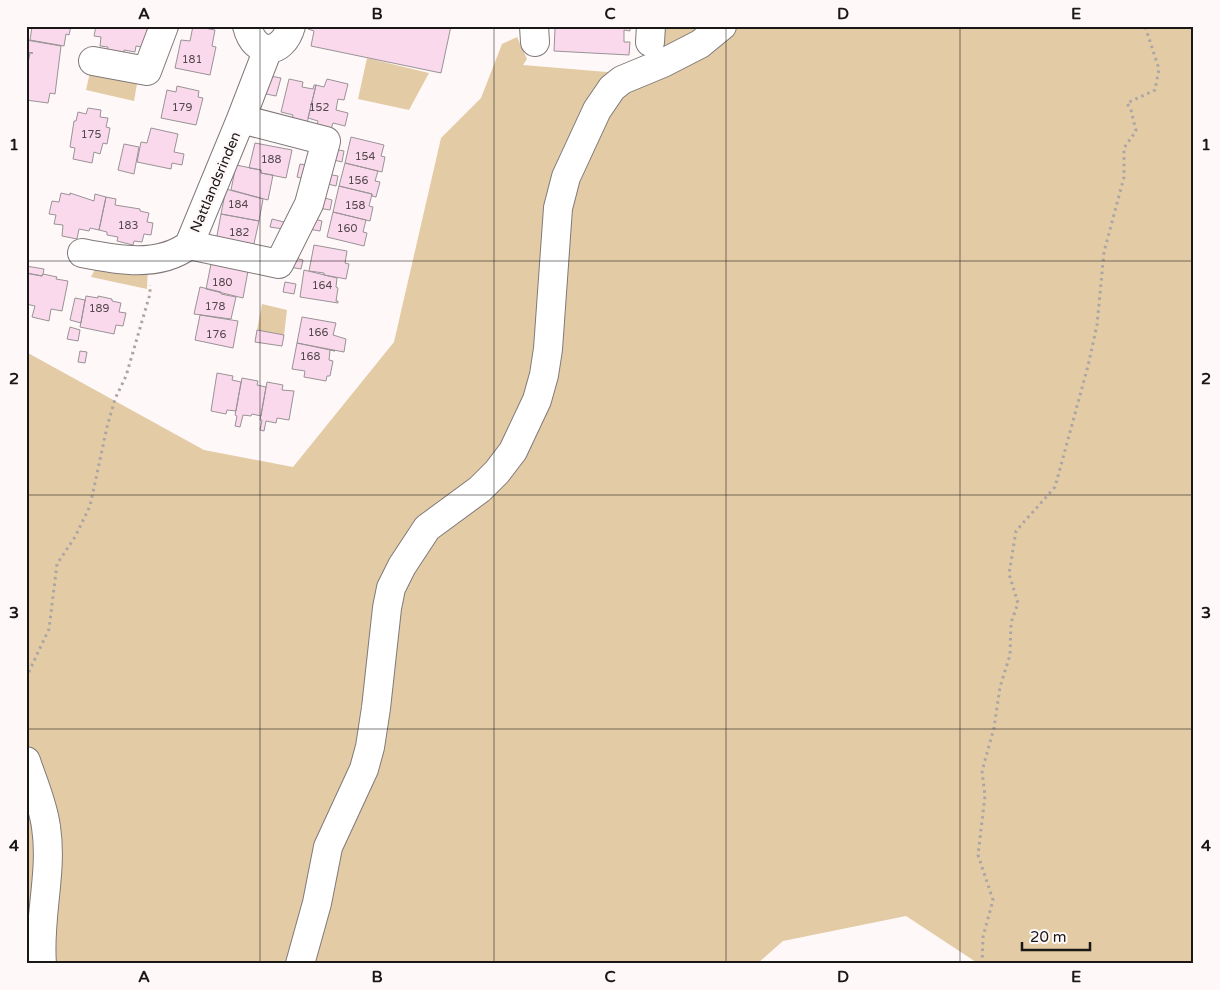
<svg xmlns="http://www.w3.org/2000/svg" width="1220" height="990" viewBox="0 0 1220 990" font-family="'Varela Round',sans-serif">
<style>
.green{fill:#e3cba5}
.building{fill:#fbd9ec;stroke:#999396}
.lines{fill:none;stroke-linecap:round;stroke-linejoin:round}
.minor-casing{stroke:#807979;stroke-width:30}
.path{stroke:#aba5a5;stroke-width:3;stroke-dasharray:2.5 4;stroke-linecap:butt}
.minor{stroke:#fff;stroke-width:28}
.grid{fill:none;stroke:#1a1717;stroke-width:1;stroke-opacity:0.55}
.labels{text-anchor:middle;stroke-width:4.5;stroke-linejoin:round;paint-order:stroke}
.number-label{font-size:11px;fill:#52484c}
.street-label{font-size:14px;fill:#1a1717;stroke:#fff8f8}
.neatline{fill:none;stroke:#1a1717;stroke-width:2}
.grid-label{font-size:16px;text-anchor:middle;font-weight:bold;fill:#1a1717}
</style>
<rect width="100%" height="100%" fill="#fff8f8"/>
<path class="green" d="M658,26H1194V964H979L906,916L783,941L757,964H26V341L28,353L204,450L293,467L394,342L441,138L481,98L502,44L517,37L527,59L523,65L655,76L662,51Z
M367,58L429,73L409,110L358,99Z
M91,68L127,74L137,84L134,101L86,90Z
M148,264L147,289L91,277L97,265Z
M262,304L287,310L284,335L257,330Z"/>
<path class="building" d="M39,26H71L69,35L66,34L64,46L30,40L32,27L39,28Z
M96,26H139L150,29L147,48L136,46L135,52L124,50V54L107,52L108,47L100,46L101,37L94,36Z
M193,26L215,30L212,46L216,47L210,75L175,68L181,40L190,41Z
M308,26H451L441,73L311,46L314,31L308,29Z
M552,26H630V31L624,30V42H630L629,55L554,51L555,28H552Z
M26,40L61,46L55,94L50,93L48,103L26,100L28,90L26,89V73L30,53H33L26,52Z
M265,75L281,78L276,96L261,93Z
M289,79L303,82L302,87L313,89L314,85H316L307,123L292,119L293,115L281,112Z
M327,79L348,84L344,100L338,99L336,110L348,113L345,126L333,123L331,129L317,125L318,121L308,118L316,85L324,87Z
M177,86L199,91L198,97L203,98L196,125L161,118L167,90L176,92Z
M88,108L101,110L100,117L108,118L106,127L110,128L107,144L103,143L100,154L94,152L92,163L73,159L75,148L70,147L74,121H76L78,112L86,114Z
M151,128L178,134L174,152L184,154L182,165L172,163L171,169L137,162L141,142L147,143Z
M351,137L384,145L381,156L385,157L382,172L345,163Z
M255,143L292,150L286,178L261,173V170L249,168Z
M124,144L139,147L134,174L118,170Z
M333,149L344,151L342,162L330,159Z
M345,163L378,171L375,181L380,182L376,197L372,196V194L339,186Z
M300,164L311,166L308,180L297,177Z
M236,165L261,170V173L273,175L268,200L231,190Z
M327,174L338,176L336,186L324,183Z
M339,186L372,194L369,206L373,207L370,221L333,212Z
M226,189L263,199L259,221L221,214Z
M61,193L70,195V193L94,201L95,194L106,197L99,230L90,228L89,231L79,229L77,239L62,236L63,225L54,224L56,215L49,214L52,201L59,202Z
M106,197L116,199L115,205L140,209V211L149,213L147,222L153,223L151,235L144,234L142,242L134,241L133,245L117,241L118,237L107,235V232L99,230Z
M321,197L332,200L330,210L318,208Z
M333,212L366,220L363,232L367,233L364,246L327,237Z
M221,214L259,221L253,248L216,241Z
M310,218L322,221L320,231L308,229Z
M272,219L284,222L283,229L270,227Z
M314,245L347,251L345,263L349,264L346,279L324,275V273L309,271Z
M291,257L303,260L301,269L289,267Z
M211,264L248,271L243,298L206,289Z
M26,266L44,269L43,274L42,276L26,273Z
M304,270L337,278L336,287L338,288L336,301H338V303L300,297Z
M26,273L42,276L43,274L57,277L56,279L68,281L62,311L51,309L49,321L32,317L35,306L26,304L28,296L26,295Z
M285,282L296,284L294,294L283,292Z
M200,287L221,292V294L236,297L231,319L194,314Z
M86,296L98,298V296L112,299V301L121,303L119,312L126,313L123,326L116,325L114,334L80,327Z
M75,298L85,300L81,323L70,320Z
M200,315L238,321L233,348L195,340Z
M302,317L336,323L333,335L346,339L344,352L297,343Z
M70,327L80,330L78,341L67,339Z
M257,330L284,335L282,346L255,342Z
M297,343L335,351L330,350L329,360L333,361L330,376H327L326,381L304,377L305,371L292,369Z
M80,351L87,352L85,363L78,362Z
M217,373L233,376L232,380L241,382L236,411L227,410L226,414L211,411Z
M242,378L258,381L257,385L266,387L261,416L252,414L251,416L243,415L240,427L235,426L237,416L235,415Z
M267,382L283,385L282,390L294,391L289,420L277,418L276,423L266,421L264,431L260,430L262,420H260Z"/>
<g class="lines">
<g class="minor-casing">
<path id="minor" d="M247,26C255,58 283,55 291,26
M534,26L535,42
M650,42L651,26
M93,61L147,71L164,26
M189,245L279,264L309,204L326,141L241,119
M82,253C117,260 159,268 189,245L241,119L268,49
M26,761C33,782 43,804 46,827C53,872 38,918 42,964
M300,964L317,903L328,847L364,769L370,747L376,708L387,608L391,588L402,566L427,528L480,489L497,472L513,451L537,400L544,375L548,349L558,208L566,177L597,110L612,88L622,80L663,63L700,44L722,26"/>
</g>
<path class="path" d="M26,678L49,629L57,564L75,537L90,506L107,427L115,399L126,376L150,294V285
M982,964L983,937L993,900L978,855L985,796L982,771L994,728L1000,687L1010,655L1011,623L1018,603L1009,574L1016,531L1055,487L1088,366L1097,325L1104,252L1124,177V148L1136,131L1131,110L1127,103L1155,90L1159,69L1145,26"/>
<use href="#minor" class="minor"/>
</g>
<path class="grid" d="M260,26V964M494,26V964M726,26V964M960,26V964M26,261H1194M26,495H1194M26,729H1194"/>
<g class="labels">
<g class="number-label">
<text x="192" y="63">181</text>
<text x="182" y="111">179</text>
<text x="319" y="111">152</text>
<text x="91" y="138">175</text>
<text x="365" y="160">154</text>
<text x="271" y="163">188</text>
<text x="358" y="184">156</text>
<text x="238" y="208">184</text>
<text x="355" y="209">158</text>
<text x="128" y="229">183</text>
<text x="347" y="232">160</text>
<text x="239" y="236">182</text>
<text x="222" y="286">180</text>
<text x="322" y="289">164</text>
<text x="215" y="310">178</text>
<text x="99" y="312">189</text>
<text x="318" y="336">166</text>
<text x="216" y="338">176</text>
<text x="310" y="360">168</text>
</g>
<g class="street-label">
<text transform="translate(215 182) rotate(-67)" y="5">Nattlandsrinden</text>
</g>
</g>
<rect width="1220" height="990" fill="none" stroke="#fff8f8" stroke-width="55"/>
<path d="M1022 942v8h68v-8" fill="none" stroke="#1a1717" stroke-width="2.5"/>
<text x="1030" y="942" font-size="15" fill="#1a1717" stroke="#fff8f8" stroke-width="4" paint-order="stroke">20 m</text>
<rect x="28" y="28" width="1164" height="934" class="neatline"/>
<g class="grid-label">
<text x="144" y="19">A</text>
<text x="377" y="19">B</text>
<text x="610" y="19">C</text>
<text x="843" y="19">D</text>
<text x="1076" y="19">E</text>
<text x="14" y="150">1</text>
<text x="1206" y="150">1</text>
<text x="14" y="384">2</text>
<text x="1206" y="384">2</text>
<text x="14" y="618">3</text>
<text x="1206" y="618">3</text>
<text x="14" y="851">4</text>
<text x="1206" y="851">4</text>
<text x="144" y="982">A</text>
<text x="377" y="982">B</text>
<text x="610" y="982">C</text>
<text x="843" y="982">D</text>
<text x="1076" y="982">E</text>
</g>
</svg>
